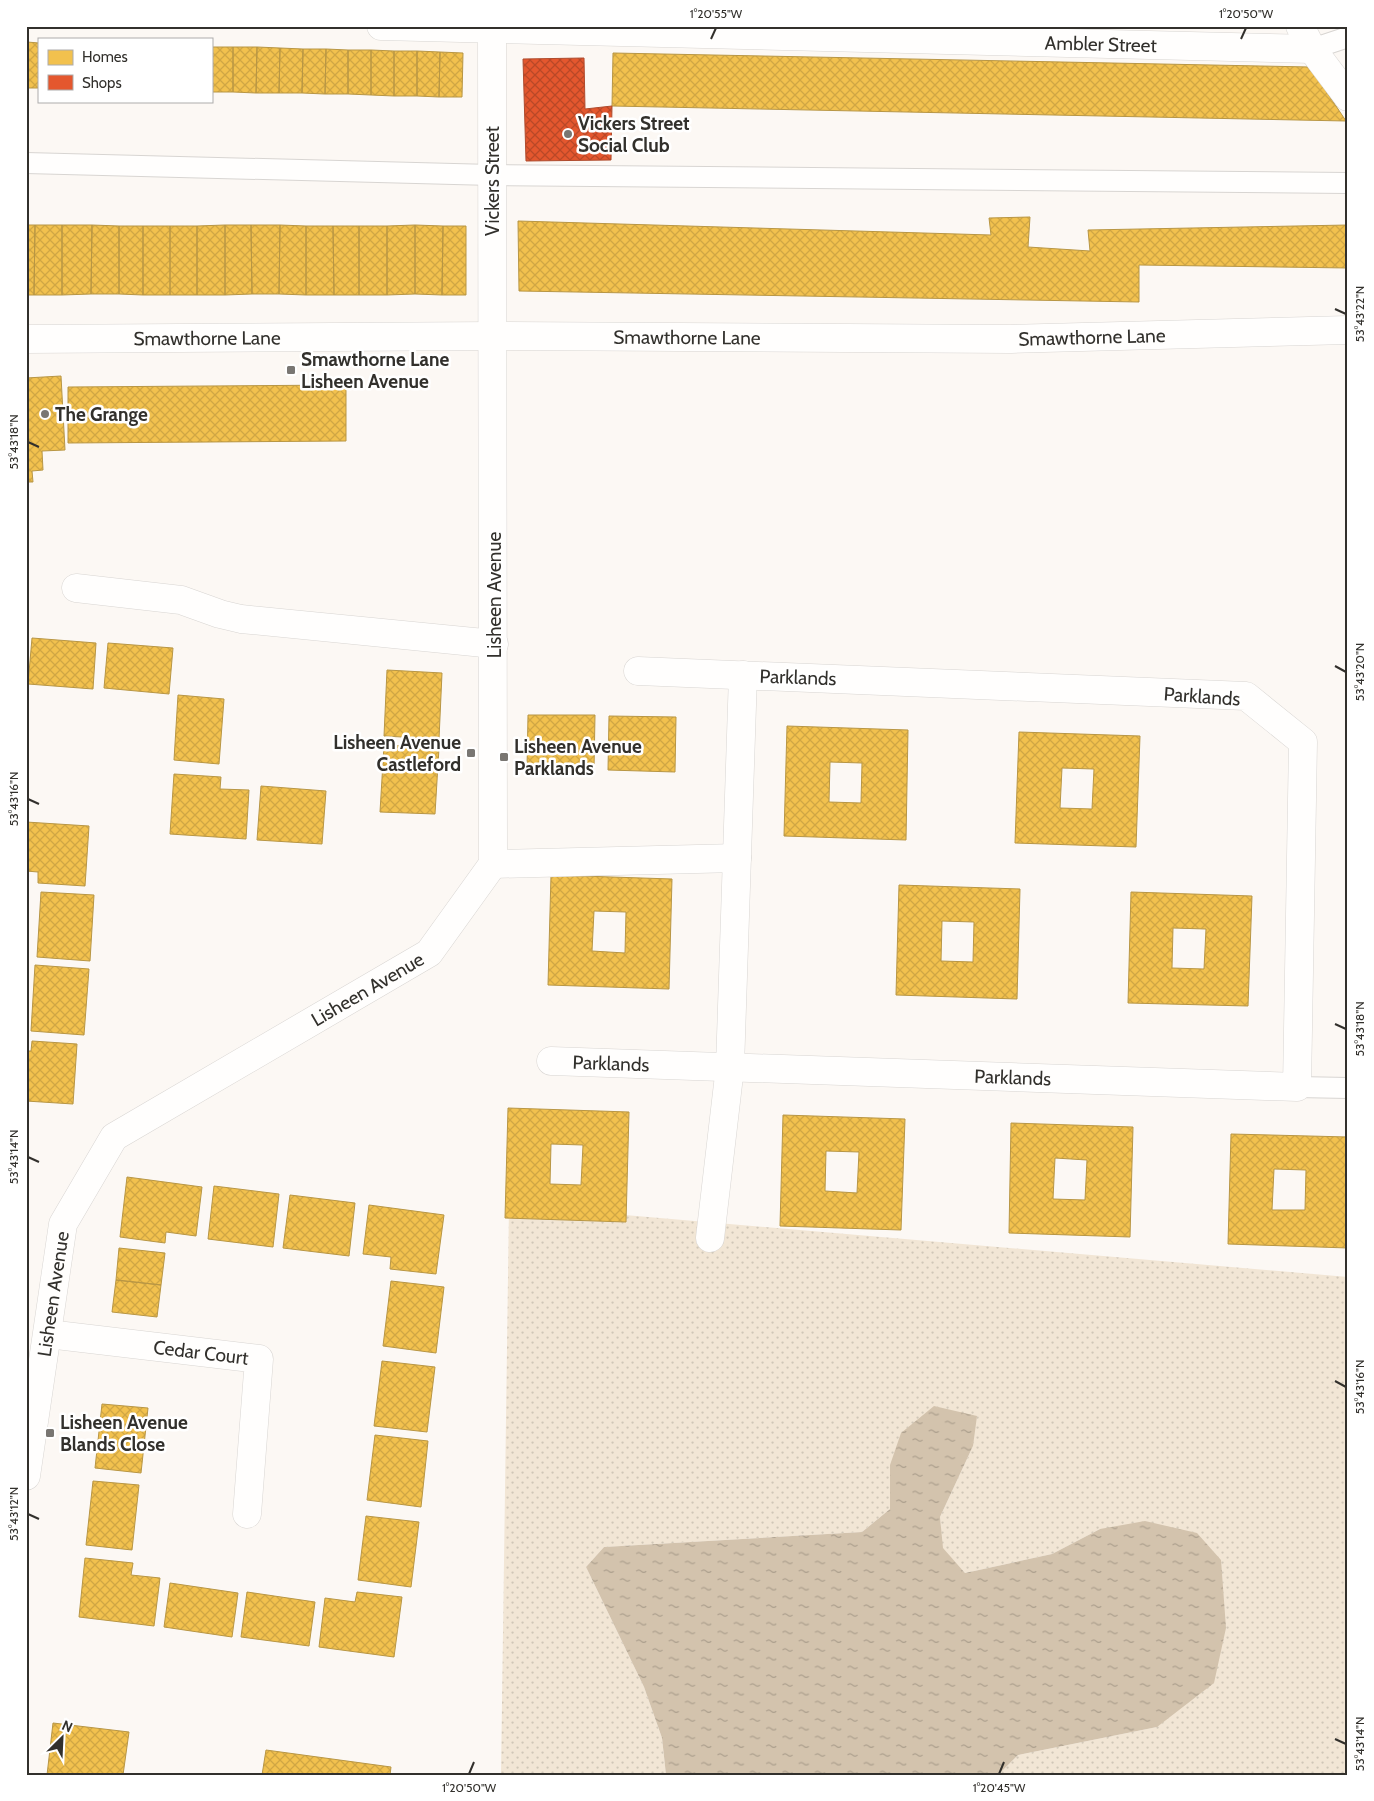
<svg xmlns="http://www.w3.org/2000/svg" width="1374" height="1801" viewBox="0 0 1374 1801" font-family="Cabin,sans-serif">
<style>
.grass{fill:url(#grass-dots)}
.water{fill:url(#water-ripples)}
.homes{fill:url(#homes-cross-hatch);stroke:#b89644;fill-rule:evenodd}
.shops{fill:url(#shops-cross-hatch);stroke:#af4b2d}
.lines{fill:none;stroke-linecap:round;stroke-linejoin:round}
.service-casing{stroke:#d8d5d2;stroke-width:22}
.minor-casing{stroke:#d8d5d2;stroke-width:29}
.service{stroke:#fffefd;stroke-width:20}
.minor{stroke:#fffefd;stroke-width:28}
.ticks{fill:none;stroke:#32302c;stroke-width:2}
.poi-dot{fill:#797672;stroke:#fff;stroke-width:2}
.labels{text-anchor:middle;stroke-width:5;stroke-linejoin:round;paint-order:stroke}
.street-label{font-size:19px;fill:#32302c;stroke:#fff}
.poi-label{font-size:19px;font-weight:bold;fill:#32302c;stroke:#fff;text-anchor:start}
.neatline{fill:none;stroke:#32302c;stroke-width:2}
.ticks-label{font-size:12px;text-anchor:middle;fill:#32302c}
</style>
<defs>
<pattern id="grass-dots" width="8" height="8" patternUnits="userSpaceOnUse" patternTransform="scale(1.25)"><rect width="8" height="8" fill="#f2e6d5"/><path d="M2 2h.1M6 6h.1" fill="none" stroke="#d0c6b7" stroke-width="1.8" stroke-linecap="round"/></pattern>
<pattern id="water-ripples" width="26" height="14" patternUnits="userSpaceOnUse" patternTransform="scale(1.25)"><rect width="26" height="14" fill="#d3c3ad"/><path d="M2 4q2-2 4 0t4 0M15 11q2-2 4 0t4 0" fill="none" stroke="#ac9f8d"/></pattern>
<pattern id="homes-cross-hatch" width="8" height="8" patternUnits="userSpaceOnUse" patternTransform="scale(1.25)"><rect width="8" height="8" fill="#f2c14e"/><path d="M0 0l8 8M0 8l8-8" fill="none" stroke="#d0a644"/></pattern>
<pattern id="shops-cross-hatch" width="8" height="8" patternUnits="userSpaceOnUse" patternTransform="scale(1.25)"><rect width="8" height="8" fill="#e4572e"/><path d="M0 0l8 8M0 8l8-8" fill="none" stroke="#b94827"/></pattern>
</defs>
<rect width="100%" height="100%" fill="#fcf8f4"/>
<path class="grass" d="M509,1205L1348,1277V1775H998L1018,1755L1157,1727L1100,1529L1052,1554L965,1573L942,1548L940,1517L973,1446L890,1465V1509L862,1532L604,1547L586,1567L644,1687L662,1738L666,1775H501Z"/>
<path class="water" d="M934,1406L977,1416L973,1446L940,1517L943,1548L965,1573L1052,1554L1100,1529L1145,1521L1197,1533L1221,1560L1226,1628L1214,1683L1157,1727L1018,1755L998,1775H666L662,1738L644,1687L586,1567L604,1547L862,1532L890,1509V1465L901,1433Z"/>
<path class="homes" d="M27,42L39,43V88H26Z
M211,47H233V92H211Z
M233,47H257L256,93L233,92Z
M257,47L280,48L279,93H256Z
M280,48L303,49L302,93H279Z
M303,49H326L325,94L302,93Z
M326,49L348,50V94H325Z
M348,50H371V95L348,94Z
M371,50L394,51V96L371,95Z
M394,51H417V96H394Z
M417,51L440,52L439,97L417,96Z
M440,52L463,53L462,97H439Z
M613,53L1310,67L1346,121L612,106Z
M1030,217L1028,247L1090,251L1088,230L1348,225V268L1139,265V302L519,291L518,221L991,235L989,218Z
M26,225H35L34,295H26Z
M35,225H62V295H34Z
M62,225H92L91,294L62,295Z
M92,225L119,226V294H91Z
M225,225H251L252,294L225,295Z
M225,225V295H197V226Z
M251,225H280L279,294H252Z
M280,225L306,226V295L279,294Z
M415,225L443,226L442,295L415,294Z
M415,225V294L387,295V226Z
M119,226H143V295L119,294Z
M143,226H170V295H143Z
M170,226H197V295H170Z
M306,226H333L334,295H306Z
M333,226H359V295H334Z
M359,226H387V295H359Z
M443,226H466V295H442Z
M61,376L65,450L42,451L43,470L32,471L33,482H26V378Z
M346,385V441L68,443V387Z
M32,638L96,643L93,689L28,684Z
M108,643L173,648L169,694L104,688Z
M387,670L442,673L439,739L384,736Z
M178,695L224,699L219,764L174,760Z
M528,715H595L594,770L527,769Z
M609,716L676,717L675,772L608,770Z
M787,726L908,730L906,840L784,836ZM830,762L862,763L861,803L829,802Z
M1019,732L1140,736L1136,847L1015,843ZM1062,768L1094,769L1092,809L1060,808Z
M384,745L439,748L435,814L380,812Z
M174,774L221,777L220,789L249,790L246,839L170,834Z
M261,786L326,791L322,844L257,840Z
M26,822L89,826L85,886L38,883V872L26,871Z
M551,875L672,879L669,989L548,985ZM594,911L626,912L625,953L592,951Z
M899,885L1020,889L1017,999L896,995ZM942,921L974,922L973,962L941,961Z
M41,892L94,895L90,961L37,957Z
M1131,892L1252,896L1248,1006L1128,1003ZM1173,928L1206,929L1204,969L1172,968Z
M35,965L89,969L84,1035L31,1031Z
M32,1041L77,1044L73,1104L26,1101V1051H31Z
M508,1108L629,1112L626,1222L505,1218ZM551,1144L583,1145L581,1185L550,1184Z
M783,1115L905,1119L901,1230L780,1226ZM826,1151L859,1152L857,1193L825,1191Z
M1011,1123L1133,1127L1130,1237L1009,1233ZM1055,1158L1087,1160L1085,1200L1053,1199Z
M1231,1134L1348,1137V1248L1228,1244ZM1274,1169L1306,1170L1305,1210H1272Z
M127,1177L202,1187L196,1236L166,1232L165,1243L120,1237Z
M214,1186L279,1194L273,1247L208,1239Z
M290,1195L355,1203L349,1256L283,1248Z
M369,1205L444,1215L436,1274L390,1269L391,1257L363,1254Z
M119,1248L165,1253L161,1285L116,1280Z
M116,1280L161,1285L157,1317L112,1312Z
M391,1281L444,1287L436,1353L383,1346Z
M382,1361L435,1367L427,1432L374,1426Z
M102,1404L148,1408L141,1473L95,1468Z
M375,1435L428,1441L421,1507L367,1500Z
M93,1481L139,1485L132,1550L86,1545Z
M366,1516L419,1522L411,1587L358,1580Z
M85,1558L133,1563L131,1575L160,1578L154,1626L79,1617Z
M170,1583L238,1593L232,1637L164,1627Z
M247,1592L315,1602L309,1646L241,1637Z
M357,1592L402,1597L394,1657L319,1647L325,1598L355,1602Z
M53,1723L129,1732L123,1775H47Z
M266,1750L391,1767L390,1775H262Z"/>
<path class="shops" d="M584,58L585,109L612,106L611,160L526,161L523,59Z"/>
<g class="lines">
<g class="service-casing">
<path id="service" d="M1312,49L1348,37
M26,163L492,175L1348,183
M1297,1087L1348,1088"/>
</g>
<g class="minor-casing">
<g id="minor">
<path id="s1" d="M381,26L1312,49"/>
<path d="M1300,26L1312,49L1348,97"/>
<path id="s2" d="M26,339L494,336L1011,339L1348,330"/>
<path d="M76,588L181,600L220,614L241,619L494,644"/>
<path d="M493,864L737,858"/>
<path id="s3" d="M551,1061L1297,1087L1303,742L1246,696L638,671"/>
<path d="M710,1238L730,1067L743,675"/>
<path id="s4" d="M48,1334L259,1359L247,1514"/>
<path id="s5" d="M26,1476L63,1224L114,1137L429,953L493,864L492,26"/>
</g>
</g>
<use href="#service" class="service"/>
<use href="#minor" class="minor"/>
</g>
<path class="ticks" d="M711,39L716,28M1241,39L1246,28M1335,309L1346,314M28,442L39,447M1335,666L1346,672M28,799L39,804M1335,1024L1346,1029M28,1157L39,1162M1335,1381L1346,1387M28,1514L39,1519M1335,1739L1346,1744M469,1774L474,1762M999,1774L1004,1762"/>
<g class="poi-dot">
<circle cx="568" cy="134" r="5"/>
<rect x="286" y="365" width="10" height="10" rx="2.5"/>
<circle cx="45" cy="414" r="5"/>
<rect x="466" y="748" width="10" height="10" rx="2.5"/>
<rect x="499" y="752" width="10" height="10" rx="2.5"/>
<rect x="45" y="1428" width="10" height="10" rx="2.5"/>
</g>
<g class="labels">
<g class="street-label">
<text dy="7" stroke="none"><textPath href="#s1" startOffset="720">Ambler Street</textPath></text>
<text transform="translate(492 181) rotate(-90)" y="7">Vickers Street</text>
<text dy="7" stroke="none"><textPath href="#s2" startOffset="661">Smawthorne Lane</textPath></text>
<text dy="7" stroke="none"><textPath href="#s2" startOffset="1066">Smawthorne Lane</textPath></text>
<text dy="7" stroke="none"><textPath href="#s2" startOffset="181">Smawthorne Lane</textPath></text>
<text transform="translate(494 595) rotate(-90)" y="7">Lisheen Avenue</text>
<text transform="translate(798 677) rotate(2)" y="7">Parklands</text>
<text transform="translate(1202 696) rotate(4)" y="7">Parklands</text>
<text dy="7" stroke="none"><textPath href="#s5" startOffset="649">Lisheen Avenue</textPath></text>
<text dy="7" stroke="none"><textPath href="#s3" startOffset="60">Parklands</textPath></text>
<text dy="7" stroke="none"><textPath href="#s3" startOffset="462">Parklands</textPath></text>
<text dy="7" stroke="none"><textPath href="#s5" startOffset="184">Lisheen Avenue</textPath></text>
<text dy="7" stroke="none"><textPath href="#s4" startOffset="154">Cedar Court</textPath></text>
</g>
<g class="poi-label">
<text x="578" y="130">Vickers Street<tspan x="578" dy="22">Social Club</tspan></text>
<text x="301" y="366">Smawthorne Lane<tspan x="301" dy="22">Lisheen Avenue</tspan></text>
<text x="55" y="421">The Grange</text>
<text x="461" y="749" text-anchor="end">Lisheen Avenue<tspan x="461" dy="22">Castleford</tspan></text>
<text x="514" y="753">Lisheen Avenue<tspan x="514" dy="22">Parklands</tspan></text>
<text x="60" y="1429">Lisheen Avenue<tspan x="60" dy="22">Blands Close</tspan></text>
</g>
</g>
<rect width="1374" height="1801" fill="none" stroke="#ffffff" stroke-width="55"/>
<rect x="38" y="38" width="175" height="65" fill="#ffffff" stroke="#adacab"/>
<rect x="48" y="50" width="25" height="15" fill="#f2c14e" stroke="#adacab"/>
<text x="82" y="62" font-size="15" fill="#32302c">Homes</text>
<rect x="48" y="75" width="25" height="15" fill="#e4572e" stroke="#adacab"/>
<text x="82" y="88" font-size="15" fill="#32302c">Shops</text>
<g transform="translate(62 1738) rotate(24)" stroke="#ffffff" stroke-width="4" paint-order="stroke">
<path d="M0-4L9 19L0 12L-9 19Z" fill="#32302c"/>
<text y="-8" font-size="14" font-weight="bold" text-anchor="middle" fill="#32302c">N</text>
</g>
<rect x="28" y="28" width="1318" height="1746" class="neatline"/>
<g class="ticks-label">
<text x="716" y="18">1°20'55"W</text>
<text x="1246" y="18">1°20'50"W</text>
<text transform="translate(1360 314) rotate(-90)" y="4">53°43'22"N</text>
<text transform="translate(14 442) rotate(-90)" y="4">53°43'18"N</text>
<text transform="translate(1360 672) rotate(-90)" y="4">53°43'20"N</text>
<text transform="translate(14 799) rotate(-90)" y="4">53°43'16"N</text>
<text transform="translate(1360 1029) rotate(-90)" y="4">53°43'18"N</text>
<text transform="translate(14 1157) rotate(-90)" y="4">53°43'14"N</text>
<text transform="translate(1360 1387) rotate(-90)" y="4">53°43'16"N</text>
<text transform="translate(14 1514) rotate(-90)" y="4">53°43'12"N</text>
<text transform="translate(1360 1744) rotate(-90)" y="4">53°43'14"N</text>
<text x="469" y="1792">1°20'50"W</text>
<text x="999" y="1792">1°20'45"W</text>
</g>
</svg>
